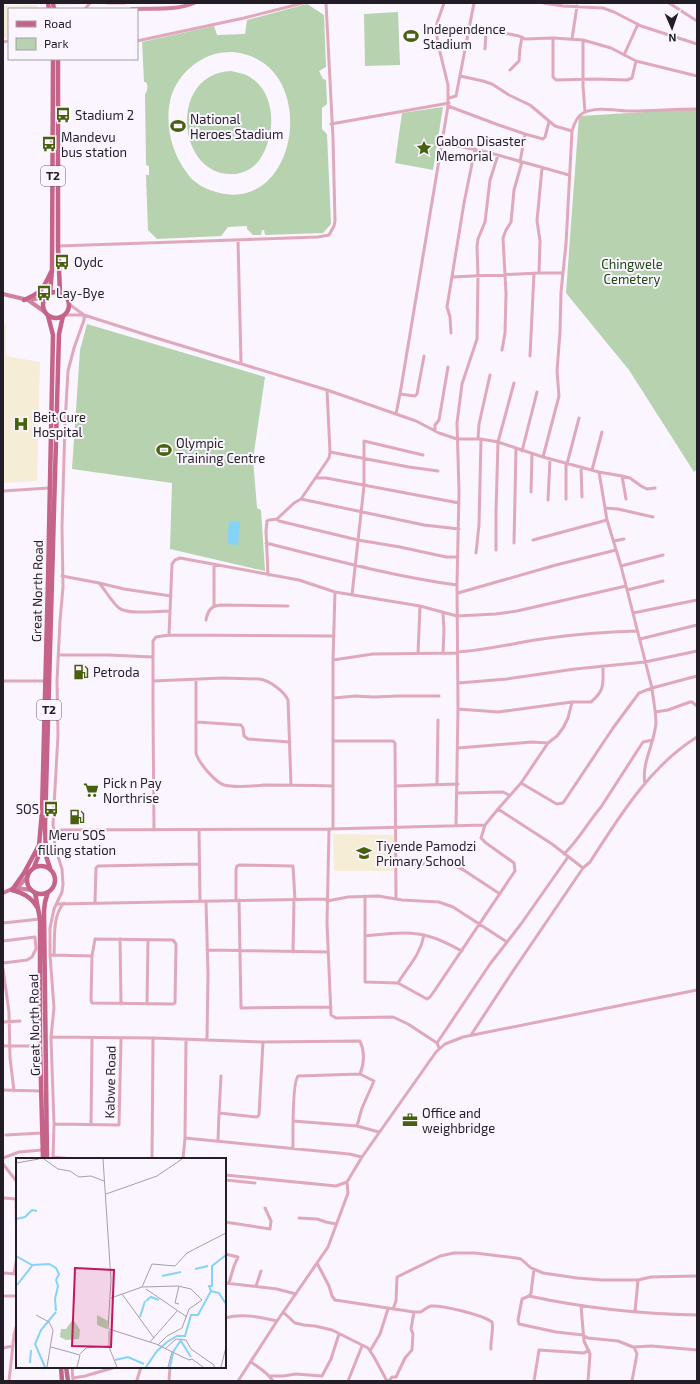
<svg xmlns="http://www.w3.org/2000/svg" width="700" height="1384" viewBox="0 0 700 1384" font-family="'Exo 2',sans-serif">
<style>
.built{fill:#f5e9fc}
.education{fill:#f6edd7}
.green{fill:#b6d2af;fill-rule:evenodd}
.water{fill:#85d3f8}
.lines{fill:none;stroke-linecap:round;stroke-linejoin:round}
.street{stroke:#e0a9bb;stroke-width:3}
.secondary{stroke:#d1819d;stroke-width:4}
.primary{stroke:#c56388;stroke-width:4.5}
.labels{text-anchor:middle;stroke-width:4;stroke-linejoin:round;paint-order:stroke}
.shield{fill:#fbf5ff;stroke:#645e68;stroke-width:1}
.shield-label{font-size:12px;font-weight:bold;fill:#231d27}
.poi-label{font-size:13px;fill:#231d27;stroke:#fbf5ff;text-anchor:start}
.park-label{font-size:13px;fill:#1f4910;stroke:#fbf5ff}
.street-label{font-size:13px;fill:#231d27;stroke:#fbf5ff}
.inset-river{fill:none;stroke:#85d3f8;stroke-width:2}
.inset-road{fill:none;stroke:#a59fa9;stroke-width:1}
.view{fill:#c2185b;fill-opacity:0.15;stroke:#c2185b;stroke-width:2}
.inset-edge{fill:none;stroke:#231d27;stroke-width:2}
</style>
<rect width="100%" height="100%" fill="#fbf5ff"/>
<path class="built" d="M56,3H81L80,5L57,6Z"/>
<path class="education" d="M37,5V9H9V38H3V6Z
M6,323V356L40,362L37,481L3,483V324Z
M333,834L394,835V871H334Z"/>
<path class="green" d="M307,4L324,15L326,67L319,71L323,79L326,80L327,104L322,108V129L327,134L331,224L323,233L265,235L264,230H262L261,235H253L247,229V226L228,227L221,236L157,239L148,230L146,175H149V166L146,165L145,94C148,91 148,85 146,82H144L142,42L214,26L217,35L245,34L247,20ZM234,52C242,53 250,55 257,59C316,90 292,210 220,193C207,190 194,184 187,173C172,153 165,127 170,101C175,78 195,58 219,53C224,52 229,52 234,52Z
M398,12L400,65L365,66L364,14Z
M231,71C240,73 247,74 254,80C275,96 275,131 264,152C258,165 248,173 234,174C177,178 167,74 231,71Z
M443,107L433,170L395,163L402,113Z
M697,109V469L694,472L629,370L566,293L579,116Z
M87,324L265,377L253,459L257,508L261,510L265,571L170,549L172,483L72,469L80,350Z"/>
<path class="water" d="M229,521L240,522L238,545L227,544Z"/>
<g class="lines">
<path class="street" d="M107,3H125
M544,3L563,6L603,8L614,12L641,26L697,44
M669,3L697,21
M85,9L90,3
M468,32L509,34L519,36L525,39L553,38L583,40L611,48L636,61L697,76
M553,38V77L556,80L594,79L627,80L632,78L636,61
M572,39L577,6
M583,40V86L585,112
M137,41L244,18L303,3
M3,42L9,41
M485,49L486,33
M624,55L638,24
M510,70L519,61L520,48L522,37
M460,76L483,81L492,84L509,95L530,105L555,126L572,131
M449,98L456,96L474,3
M448,106L496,124L525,134L543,139L545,137L549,122
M331,124L449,103
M443,143L487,152L569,175
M520,162L525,134
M238,240L241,363
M58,246L318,237L329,235L334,226L335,221L333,138L326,3
M539,273L540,241L537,221L542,168
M452,277L539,273H563
M65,315H84L153,337L327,390L396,414L400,394L448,106V85L438,44L436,30L437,23L444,3
M451,333L450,317L447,307L464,203L475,149
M502,350L505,333L506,293L503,238L506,230L511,222L514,190L522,162
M530,356L534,273
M400,394L415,396L417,394L424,356
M396,414L416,421L439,433L457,439H481L498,442L543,457L599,472L622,476L630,478L641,486L647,489L655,488
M435,431V425L439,420L448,367
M478,439L479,424L490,375
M522,451L537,392
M330,452L409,467L438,471
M543,457L559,396L557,371L560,332L561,292L566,244L572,131C574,124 577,116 583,113C598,106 616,111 632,111C654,111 675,109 697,109
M566,463V499
M567,464L579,418
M581,467L582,497
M592,470L602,432
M599,472L607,520L621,566L652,688C653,699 656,711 656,723C654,745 641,764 645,784
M622,476L626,499
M316,478H326L459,503
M3,491L49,488
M531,492L532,454
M301,499L424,525L459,529
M548,500L550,459
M605,508L618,509L653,517
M277,519L279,521L358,540L400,547L446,557H458
M533,540L607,520
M614,541L624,539
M266,543C329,559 392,576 457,585
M514,543L516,449
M496,550V512L498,442L514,383
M476,553L479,525L481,439
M621,566L663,555
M268,575L266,531L267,521L269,520L277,519L294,503L301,499L325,464L329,458L330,452L327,390
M62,576L99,583L124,589L171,596
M99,583C106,591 111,601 119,608C128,615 158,611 170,611
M627,590L663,581
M458,593L556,565L616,550
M352,595L364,486V441L423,455
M214,606V564
M443,613L444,629L443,653
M633,613L697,600
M206,620C208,610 211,606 221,605L288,606
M169,635L172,564L175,560L180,558L299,580L335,592L420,606L457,616L496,614L517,611L626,586
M640,639L697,625
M458,652C489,650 518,642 549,638C578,634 608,632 637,631
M418,653L420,606
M59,655H108L153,657
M333,660L373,654L458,653
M196,680V753C198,762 215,782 224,785C236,788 252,786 264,785C287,785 310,785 332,786
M3,681H46
M153,681L223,678L259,679C269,680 284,691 288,700L291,785
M458,683L507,679L575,669L645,662L697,651
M334,698L355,696L373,697L398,696H439
M458,709L498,712L572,702H591C605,690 603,684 603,667
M655,712L668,710L690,702H692L697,706
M197,722L241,725L243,728L244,736L248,739L290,742
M333,741H393L395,743L396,899
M458,748L531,742L548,743
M521,783L555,803L557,804L563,803L613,728L639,693L652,688L697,676
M437,784L438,720
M395,786L458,784
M458,793L503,792L509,795
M498,809L521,783L548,743L557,736L563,728L568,718L572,702
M456,825L458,709L457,585L459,491L457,423L462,384L477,339L478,276L477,246L478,239L485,222L490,180L498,155
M333,828V660L335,592
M154,829L153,709V641L156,637L169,635L333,636
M329,829L327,923L331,1015L336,1018L393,1017L408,1024L437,1043L439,1048
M54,830L329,829L485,825
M199,830L200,901
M564,854C579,840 588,822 601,807L643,742L653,740
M396,864H450L462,869L500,894
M365,896V982L398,983L427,999L430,997L435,990L515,871L514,863L486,843L481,838L485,825L498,809L552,844L583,868
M236,900V869L237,866L240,865L293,866L295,900
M239,900L241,1008L331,1007
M206,901L208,974L207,1040
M327,901L348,897L378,896L402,900L439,902L453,907L507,942
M95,902L96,868L98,866L199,864
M57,904L327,899
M3,923L40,919
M365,936C386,934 410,930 431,937C442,940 452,946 462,951
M95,939L173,940L176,944L175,1003L173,1004L92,1003L91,1000L92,956Z
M120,939L121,1004
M3,941L35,937L36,949L32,957L27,960L3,963
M207,950L328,952
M293,952L294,899
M50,955L92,956
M54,955C55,939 52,916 64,903
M3,969L9,1012L10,1058L14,1091
M398,983C408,966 420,956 424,935
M147,1004L148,940
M3,1022L20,1021
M471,1035L509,977L583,868L590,862C619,817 650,766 697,737
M51,1037L153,1038L263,1042L360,1041C365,1052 364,1064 360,1074
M437,1043L490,964L521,924L568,857
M3,1046H40
M3,1090L41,1091
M219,1113L221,1076
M293,1121L357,1126L379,1132
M54,1124L119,1125L121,1039
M91,1125L92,1039
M6,1135L42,1133
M185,1138L349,1154L362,1157
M218,1141L219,1113L257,1117L259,1115L263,1042
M293,1148C293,1136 292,1083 298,1076L360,1074L374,1081L362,1108L357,1126
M53,1157L73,1159
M3,1158L19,1152L42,1150
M53,1159L54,1124L51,1037L54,1008L50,955V928L54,909L62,892L63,884L62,869L55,847L53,824L58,735L57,681L60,621L63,587L62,527L65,423L68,371L74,348L84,320V315L69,304
M152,1159L153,1038
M183,1159L185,1138L186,1040
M3,1164L17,1182
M225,1175L336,1186L347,1182L362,1157L436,1052L445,1044L463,1037L697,990
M225,1180L255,1183
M3,1198L17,1199
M299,1218L317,1219L326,1222L336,1224
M225,1222L270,1229L271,1221L265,1208
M225,1254L238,1257L234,1266L229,1283
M317,1263L329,1286L332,1296L335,1300L414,1312L411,1329L413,1334L412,1350L405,1358L396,1377H392L389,1381
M534,1269L531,1293L529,1296L522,1299L518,1320L519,1324L556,1332L583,1335L588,1338L618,1341L633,1347L652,1346L697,1350
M3,1273L17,1274
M14,1274L17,1256L16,1199
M225,1283L277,1289L296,1294
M256,1286L261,1271
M3,1296H17
M529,1296C584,1308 641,1314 697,1315
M581,1306L584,1341L590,1354L588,1381
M393,1309L396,1301L397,1277L440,1256L454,1253H475L516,1258L521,1259L531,1268L543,1273L577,1278L602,1280H638L651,1277L697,1276
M283,1312L295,1323L304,1325L315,1326L332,1330L368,1348L374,1357L387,1381
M414,1312H420C424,1311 426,1307 431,1306C442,1305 483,1315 492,1322C494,1331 490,1340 491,1349
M635,1312L638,1280
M225,1318C242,1313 260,1317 277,1321
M3,1348L13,1346
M370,1351L380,1334L388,1309
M251,1362C259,1368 267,1372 273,1381
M72,1367L73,1381
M270,1376H283L296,1374L322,1376L331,1359L339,1334
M73,1378L85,1376L116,1367
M137,1380L141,1367
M9,1381L14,1335L17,1324
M169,1381L170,1367
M238,1381L277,1321L328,1247L348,1193L347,1182
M348,1381L362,1346
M534,1381L539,1350L584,1353L589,1350
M632,1381L637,1354L634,1347"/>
<path class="secondary" d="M132,9C151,8 176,11 194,3
M3,294L28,300L45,312
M28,300L46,297
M17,888L31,890
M3,893L20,885L28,876"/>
<path class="primary" d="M48,3L49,9
M53,3L54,9
M58,59V246L60,292
M43 305a13 13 0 1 1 26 0a13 13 0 1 1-26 0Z
M50,293L52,270L53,59
M24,300C42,292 43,289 51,272
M27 880a14 14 0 1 1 28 0a14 14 0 1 1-28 0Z
M34,867L38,857L42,812L48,580L53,335L48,316
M50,868L46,856L45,826L59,334L63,316
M35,893L40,919V1046L43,1159
M37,907C31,897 23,893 12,890L24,873L38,847
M47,1159L44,911L45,902L48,892
M61,1367L62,1381
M66,1367L68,1381"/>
</g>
<defs>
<g id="stadium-bare" transform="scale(1.2)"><path d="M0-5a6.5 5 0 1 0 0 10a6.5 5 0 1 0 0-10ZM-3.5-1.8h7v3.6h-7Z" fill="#47600d" stroke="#fbf5ff" stroke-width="2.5" paint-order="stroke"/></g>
<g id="bus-bare" transform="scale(1.2)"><path d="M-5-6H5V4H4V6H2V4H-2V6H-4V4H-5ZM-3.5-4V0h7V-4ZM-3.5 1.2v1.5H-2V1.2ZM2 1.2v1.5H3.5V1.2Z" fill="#47600d" stroke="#fbf5ff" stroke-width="2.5" paint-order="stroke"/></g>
<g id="sight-bare" transform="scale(1.2)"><path d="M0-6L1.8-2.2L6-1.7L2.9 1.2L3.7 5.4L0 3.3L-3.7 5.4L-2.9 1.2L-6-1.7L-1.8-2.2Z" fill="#47600d" stroke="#fbf5ff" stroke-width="2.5" paint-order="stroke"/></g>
<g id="hospital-bare" transform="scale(1.2)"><path d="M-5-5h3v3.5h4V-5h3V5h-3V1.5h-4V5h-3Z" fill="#47600d" stroke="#fbf5ff" stroke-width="2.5" paint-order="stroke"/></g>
<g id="fuel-bare" transform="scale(1.2)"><path d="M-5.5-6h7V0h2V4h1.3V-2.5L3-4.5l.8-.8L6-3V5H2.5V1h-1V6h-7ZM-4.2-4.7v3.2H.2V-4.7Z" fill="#47600d" stroke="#fbf5ff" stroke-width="2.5" paint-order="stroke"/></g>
<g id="supermarket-bare" transform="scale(1.2)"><path d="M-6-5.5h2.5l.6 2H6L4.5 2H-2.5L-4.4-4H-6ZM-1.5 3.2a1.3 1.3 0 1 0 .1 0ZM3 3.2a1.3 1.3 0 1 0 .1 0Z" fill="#47600d" stroke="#fbf5ff" stroke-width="2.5" paint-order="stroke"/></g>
<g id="school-bare" transform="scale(1.2)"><path d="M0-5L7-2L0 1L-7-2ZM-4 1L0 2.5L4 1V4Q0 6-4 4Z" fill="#47600d" stroke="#fbf5ff" stroke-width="2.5" paint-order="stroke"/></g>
<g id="office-bare" transform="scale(1.2)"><path d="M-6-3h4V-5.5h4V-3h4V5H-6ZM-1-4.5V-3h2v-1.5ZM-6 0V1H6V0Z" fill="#47600d" stroke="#fbf5ff" stroke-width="2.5" paint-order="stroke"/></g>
</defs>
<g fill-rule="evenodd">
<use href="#stadium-bare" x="411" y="36"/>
<use href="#bus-bare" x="63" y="115"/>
<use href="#stadium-bare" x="178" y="126"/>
<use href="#bus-bare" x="49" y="144"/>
<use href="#sight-bare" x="424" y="148"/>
<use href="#bus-bare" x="62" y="262"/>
<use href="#bus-bare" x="44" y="293"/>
<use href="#hospital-bare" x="21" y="424"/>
<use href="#stadium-bare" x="164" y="450"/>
<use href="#fuel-bare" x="81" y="672"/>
<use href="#supermarket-bare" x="91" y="790"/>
<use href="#bus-bare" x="51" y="809"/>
<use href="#fuel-bare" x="77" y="817"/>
<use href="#school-bare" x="364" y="853"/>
<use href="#office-bare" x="410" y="1120"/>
</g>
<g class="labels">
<g class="shield">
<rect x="41" y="166" width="24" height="20" rx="3"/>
<rect x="37" y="700" width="24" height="20" rx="3"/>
</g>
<g class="shield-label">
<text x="53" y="180">T2</text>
<text x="49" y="714">T2</text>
</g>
<g class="poi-label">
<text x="423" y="34">Independence<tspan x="423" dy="15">Stadium</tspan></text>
<text x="75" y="120">Stadium 2</text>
<text x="190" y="124">National<tspan x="190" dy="15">Heroes Stadium</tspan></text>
<text x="61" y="142">Mandevu<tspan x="61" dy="15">bus station</tspan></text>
<text x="436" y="146">Gabon Disaster<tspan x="436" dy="15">Memorial</tspan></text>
<text x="74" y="267">Oydc</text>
<text x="56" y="298">Lay-Bye</text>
<text x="33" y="422">Beit Cure<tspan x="33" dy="15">Hospital</tspan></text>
<text x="176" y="448">Olympic<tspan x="176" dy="15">Training Centre</tspan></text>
<text x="93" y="677">Petroda</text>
<text x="103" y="788">Pick n Pay<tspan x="103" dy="15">Northrise</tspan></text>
<text x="39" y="814" text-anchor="end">SOS</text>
<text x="77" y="840" text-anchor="middle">Meru SOS<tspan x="77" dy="15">filling station</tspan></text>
<text x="376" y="851">Tiyende Pamodzi<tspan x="376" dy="15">Primary School</tspan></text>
<text x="422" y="1118">Office and<tspan x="422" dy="15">weighbridge</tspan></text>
</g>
<g class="park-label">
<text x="632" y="269">Chingwele<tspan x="632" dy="15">Cemetery</tspan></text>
</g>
<g class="street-label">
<text transform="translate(37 591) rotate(-89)" y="5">Great North Road</text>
<text transform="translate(34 1025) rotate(-91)" y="5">Great North Road</text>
<text transform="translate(110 1082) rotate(-89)" y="5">Kabwe Road</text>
</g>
</g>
<g transform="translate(16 1158)">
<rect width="210" height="210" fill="#fbf5ff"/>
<path d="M81,157L92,163L91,171L81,167ZM57,161L64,172L63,181L50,182L44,179L45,171H50Z" fill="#b6d2af"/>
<path class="inset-river" d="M0,61L9,59L16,52L21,53M0,98L16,107L33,106L40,110L43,116L40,122L42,128L39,141M179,111L192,108M146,118L165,114M1,127L16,108M195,133L193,128H196V108L210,97M195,133L203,135L210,146M39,141L40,153M130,143L135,139L143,142M124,159L129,143M165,183L175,199M157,194L165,182M99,202L112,199L128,206M14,205L15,192M29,209L19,186L25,172L40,154M130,209L141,193L151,184L161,178H169L175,157H182L195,133M154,209L157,195"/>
<path class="inset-road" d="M28,1L42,11L54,13L63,19L75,18L88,23M87,1L95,122L92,171M0,5L23,1M90,36L141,18L166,1M126,129L162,128L175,131L186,142L173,151L166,170L151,178L142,187M130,131L171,159M106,136L138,180M95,140L126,129L136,106L159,108L171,95L210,75M163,146L159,145L163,128M20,157L33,164L37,172L31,209M93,171L140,186L173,202L176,201L187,209M93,173V189L101,209M134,184L161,153M35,189L64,197L61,209M149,191L160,181L170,182L175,191L198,207V209M64,196L70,190L92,188M152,209L156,194M205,209L210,189"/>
<path class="view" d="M59,110L98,112L95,189L56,188Z"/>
<rect width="210" height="210" class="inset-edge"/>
</g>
<rect width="700" height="1384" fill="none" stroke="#231d27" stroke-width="8"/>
<rect x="8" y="8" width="130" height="52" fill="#fbf5ff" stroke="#a59fa9"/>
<rect x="16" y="21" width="20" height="6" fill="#c56388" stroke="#a59fa9"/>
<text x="44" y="28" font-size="12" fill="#231d27">Road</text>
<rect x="16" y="38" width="20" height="12" fill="#b6d2af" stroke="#a59fa9"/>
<text x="44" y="48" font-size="12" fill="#231d27">Park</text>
<g transform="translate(672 28) rotate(178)" stroke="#fbf5ff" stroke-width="3" paint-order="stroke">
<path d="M0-3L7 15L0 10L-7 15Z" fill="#231d27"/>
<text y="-6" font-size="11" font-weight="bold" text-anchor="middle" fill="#231d27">N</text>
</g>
</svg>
